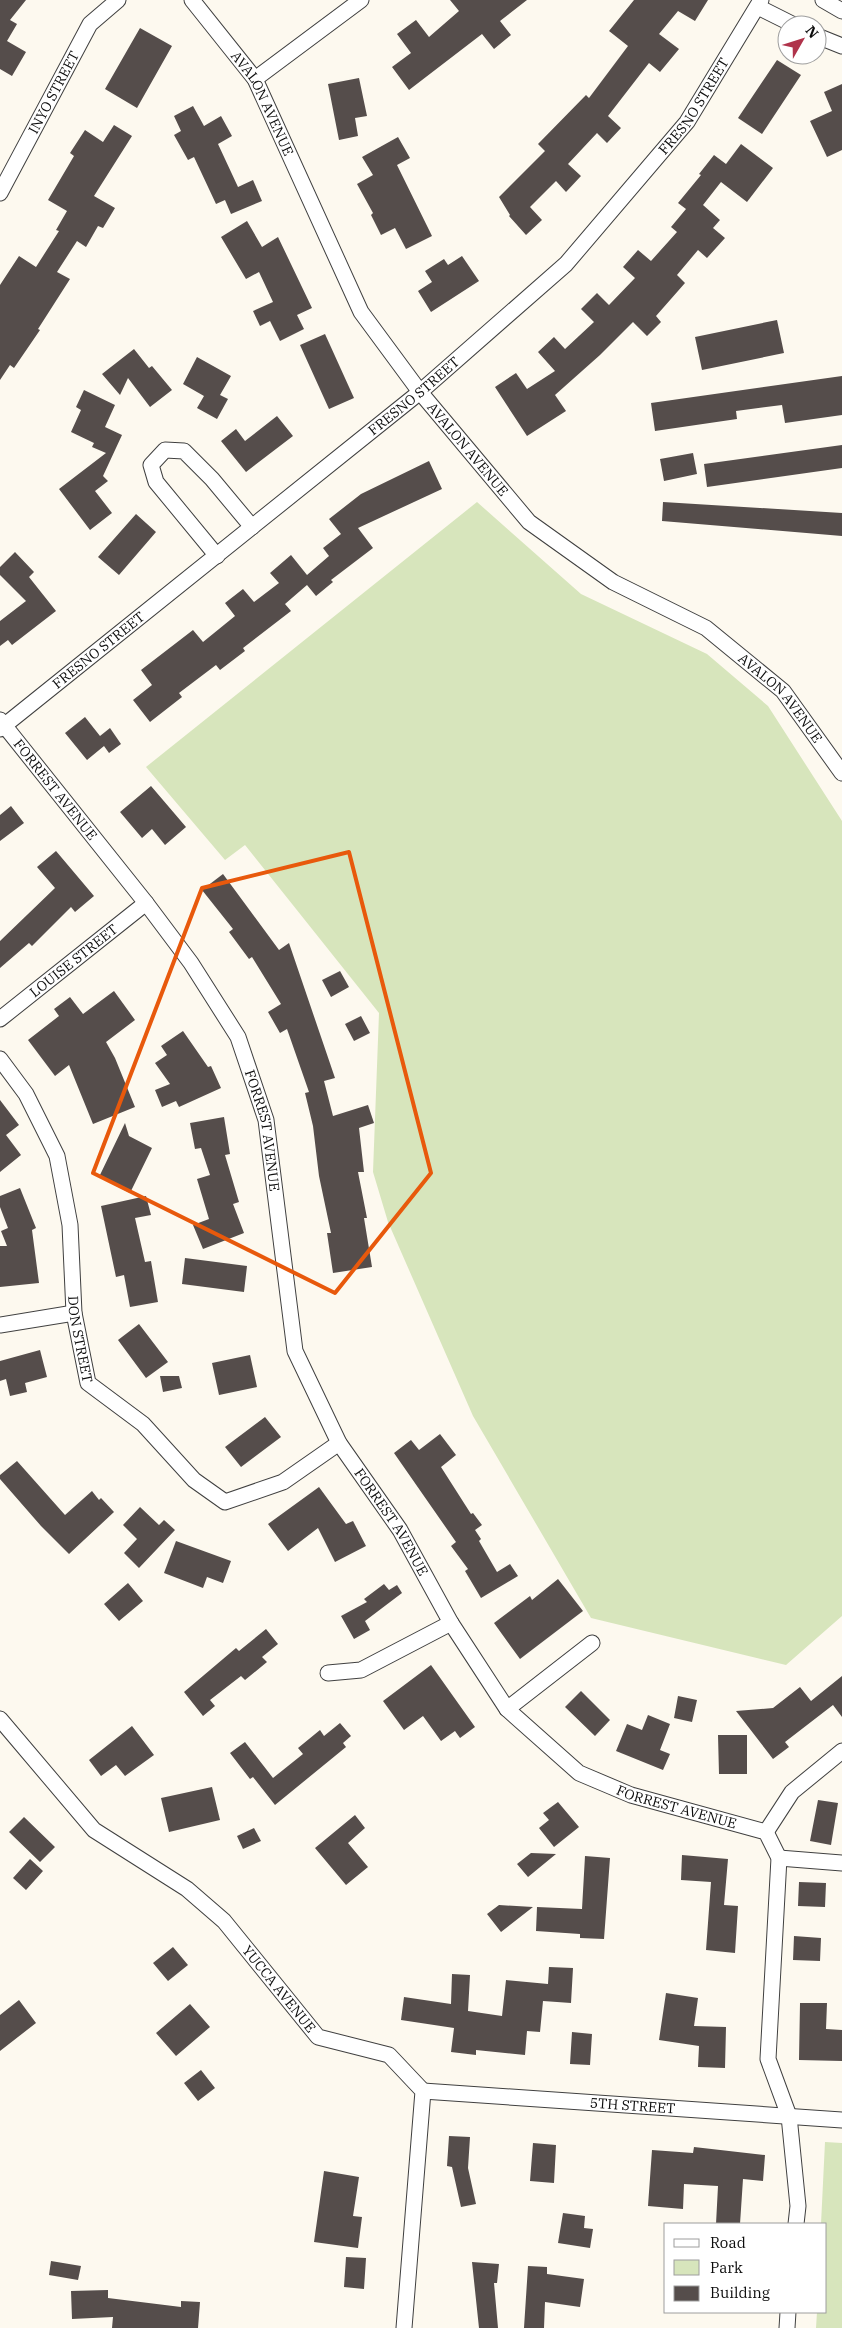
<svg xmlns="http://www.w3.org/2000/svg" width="842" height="2328" viewBox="0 0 842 2328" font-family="'IBM Plex Serif',serif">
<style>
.green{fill:#d7e5bc}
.building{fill:#554d4b}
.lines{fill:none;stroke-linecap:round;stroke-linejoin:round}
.minor-casing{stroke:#404040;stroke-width:17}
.minor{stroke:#fff;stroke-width:15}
.marked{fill:none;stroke:#e8590c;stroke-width:4;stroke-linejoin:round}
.labels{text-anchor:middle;stroke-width:5;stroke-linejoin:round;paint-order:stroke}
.street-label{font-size:14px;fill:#0d0d0d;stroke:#fff}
</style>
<rect width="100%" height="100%" fill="#fdf9ef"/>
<path class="green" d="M477,502L581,594L707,654L768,706L842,821V1616L786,1665L591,1618L473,1416L388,1222L373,1172L379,1013L245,845L225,860L146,767Z
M825,2142L842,2143V2328H816L817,2312H826V2224H821Z"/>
<path class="building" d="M0,0H26L10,20L17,24L7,41L26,52L12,76L0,69Z
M450,0H527L500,21L511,35L494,49L482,34L409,90L392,67L411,53L397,34L416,20L429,37L459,11Z
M634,0H708L695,21L678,11L659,34L679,49L660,72L649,63L608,116L621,128L607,143L597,133L568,164L581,176L566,192L556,181L530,207L542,220L526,235L509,216L510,215L499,197L545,151L538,144L586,95L589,98L628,46L609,31Z
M140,28L172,46L137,108L105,89Z
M777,60L801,75L762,134L738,118Z
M359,78L367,116L355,118L358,136L339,140L328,84Z
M842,84V150L827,157L810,121L832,111L824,92Z
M193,106L204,126L221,116L232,136L218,144L238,187L253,180L262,201L231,214L225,200L216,204L194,157L188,160L174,135L181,131L174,116Z
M114,125L132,136L94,196L115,208L103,228L98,226L86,247L77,241L57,272L70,279L38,329L40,330L14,368L10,365L0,380V285L19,256L36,267L59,231L56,230L67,211L48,200L74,156L70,153L85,130L103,142Z
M398,137L410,158L397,165L432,236L406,249L395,228L381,235L371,215L373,213L357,184L373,175L362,157Z
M741,144L773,168L747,202L721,182L703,205L720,220L713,228L725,238L707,258L698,250L677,275L685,283L656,316L661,322L647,336L633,322L600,355L555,395L566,411L527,436L495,387L516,373L527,389L555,371L538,352L554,337L565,349L594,322L581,309L597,293L609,305L635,278L623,267L638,250L651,261L677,232L671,227L686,209L678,203L701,175L699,174L714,155L726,164Z
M247,221L262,247L278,237L312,308L297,315L304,329L280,341L270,321L260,326L253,311L273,302L259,272L246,279L221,237Z
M462,256L479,281L431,312L418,291L432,282L425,271L444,259L448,265Z
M777,320L784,353L702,370L695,337Z
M325,334L354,398L329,409L300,345Z
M134,349L149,368L152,366L172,390L150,407L128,378L120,395L102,374Z
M197,357L231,376L220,395L228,399L217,419L197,408L204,396L183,384Z
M842,376V415L785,423L782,405L736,411L737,419L655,431L651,403Z
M84,390L115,405L105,427L122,435L103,476L108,481L95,491L112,513L90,530L59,489L106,453L92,447L94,443L71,432L81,410L76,407Z
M277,416L293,436L246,472L221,441L236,429L245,441Z
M842,445V468L707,487L704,464Z
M693,453L697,474L664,481L660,459Z
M429,461L442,489L358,528L373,548L331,580L333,582L316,596L307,585L285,604L291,611L243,648L245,651L220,670L216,665L179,693L182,697L150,722L133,700L152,685L141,670L193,630L203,642L235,616L225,603L243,589L254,602L279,583L270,573L291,555L307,575L329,556L323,548L341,534L329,519L361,494Z
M663,502L842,513V536L662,521Z
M136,514L156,532L119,575L98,557Z
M15,552L34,572L29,577L56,611L12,645L8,640L0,646V621L26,601L0,575V567Z
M85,717L100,736L110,728L121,744L109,753L104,746L87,760L65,733Z
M151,786L186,827L165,845L152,829L142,838L120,812Z
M11,806L24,823L0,841V815Z
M56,851L94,896L75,912L71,907L32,946L29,943L0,968V941L55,888L37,867Z
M223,874L279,950L289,943L335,1078L324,1081L333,1116L368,1105L374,1123L359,1128L364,1172H358L367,1218H364L372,1267L333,1273L327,1233H331L319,1176L313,1126L305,1093L309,1092L287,1029L280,1033L268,1012L281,1004L252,957L249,959L229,932L233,929L202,890Z
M340,971L349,987L331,997L322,980Z
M114,991L135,1020L106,1042L115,1058L135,1107L93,1124L69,1065L55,1076L28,1040L59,1016L54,1009L70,997L83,1014Z
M361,1016L370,1033L354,1041L345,1024Z
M183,1031L208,1067L211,1066L221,1088L179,1107L176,1101L162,1107L155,1090L170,1084L155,1063L167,1055L161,1046Z
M0,1100L19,1125L6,1135L21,1155L0,1172Z
M224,1117L230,1154L225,1155L239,1202L233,1204L244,1233L203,1249L193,1225L209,1219L197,1179L210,1175L201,1148L195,1149L190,1123Z
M125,1123L129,1136L152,1148L130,1193L99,1177Z
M20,1188L36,1228L32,1230L39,1283L0,1287V1246H7L1,1231L8,1228L0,1207V1196Z
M146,1196L151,1215L135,1218L145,1262L151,1261L158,1302L130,1307L124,1275L116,1277L101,1206Z
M185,1258L247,1266L244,1292L182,1284Z
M139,1324L168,1362L146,1378L118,1340Z
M40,1350L47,1377L25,1383L27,1392L10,1396L6,1379L0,1381V1361Z
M250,1355L257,1387L219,1395L212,1363Z
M160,1376H179L182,1388L163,1392Z
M265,1417L281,1437L241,1467L225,1447Z
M440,1434L456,1455L441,1467L471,1514L473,1513L482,1525L475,1530L481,1539L479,1541L497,1572L510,1564L518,1576L481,1598L465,1571L468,1569L451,1546L456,1542L394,1453L411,1440L419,1450Z
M17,1461L65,1515L92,1491L99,1500L101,1498L114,1512L69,1554L41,1526L0,1479V1475Z
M319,1487L346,1524L353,1521L366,1546L335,1562L318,1528L288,1551L268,1524Z
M140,1507L159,1525L164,1520L175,1530L139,1568L124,1553L137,1539L123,1525Z
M176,1541L231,1561L223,1583L207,1577L203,1588L164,1573Z
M558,1579L583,1611L520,1659L494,1623L530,1596L532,1600Z
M128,1583L143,1601L119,1621L104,1604Z
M384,1584L389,1590L397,1585L402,1593L365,1621L370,1630L354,1639L341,1616L367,1602L364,1599Z
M266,1629L278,1644L262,1657L267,1662L245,1680L241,1676L210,1700L215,1706L203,1716L184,1692L236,1648L239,1651Z
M431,1665L475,1727L460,1738L455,1731L441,1741L423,1716L404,1730L383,1701Z
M842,1676V1717L833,1705L785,1742L789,1747L773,1759L736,1711L773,1708L800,1687L811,1701Z
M581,1691L610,1720L595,1736L565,1707Z
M678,1696L697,1700L692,1722L674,1718Z
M648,1715L670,1724L660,1750L670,1754L663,1770L616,1751L627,1724L642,1730Z
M340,1723L351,1736L343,1743L346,1747L275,1805L253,1777L250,1779L230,1753L245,1742L273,1778L303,1754L298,1748L320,1730L324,1736Z
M132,1726L154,1755L125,1776L116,1765L101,1776L89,1760Z
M718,1735H747V1774H719Z
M212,1787L220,1820L169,1832L161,1798Z
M818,1800L838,1803L831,1845L810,1841Z
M558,1802L579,1827L554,1847L539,1828L549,1820L543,1813Z
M355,1815L365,1828L348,1843L368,1867L346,1885L315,1848Z
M24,1817L55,1847L40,1862L9,1832Z
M254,1828L261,1841L243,1849L237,1836Z
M531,1853L556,1854L528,1877L517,1864Z
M682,1855L728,1859L724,1905L738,1906L735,1953L706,1950L711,1882L681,1880Z
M585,1856L610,1858L604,1939L580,1938V1934L536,1931L537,1907L582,1909Z
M30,1859L43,1871L26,1890L13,1878Z
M799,1882L826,1883L825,1907L798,1906Z
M499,1905L533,1907L501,1932L487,1914Z
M794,1936L821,1938L820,1961L793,1960Z
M173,1947L188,1965L168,1981L153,1963Z
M549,1967L573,1968L571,2003L543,2001L540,2032L527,2031L525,2055L476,2050V2055L451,2052L454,2028L401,2020L404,1997L451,2004L452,1974L470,1975L468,2011L502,2016L506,1980L548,1984Z
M666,1993L698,1998L694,2026L726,2027L725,2068L698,2067L699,2046L659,2040Z
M19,2000L36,2023L0,2051V2015Z
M800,2003H827L826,2029L842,2030V2061L799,2060Z
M190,2004L210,2027L176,2056L156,2033Z
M572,2032L592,2034L590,2065L570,2064Z
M201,2070L215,2088L198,2101L184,2083Z
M449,2136L470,2137L468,2168L476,2204L461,2207L452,2167L447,2166Z
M533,2143L556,2145L554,2183L530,2181Z
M694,2147L765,2155L763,2181L743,2179L740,2224H716L718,2186L684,2184L683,2209L648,2206L652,2150L693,2153Z
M324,2171L359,2177L353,2216L362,2217L358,2248L314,2242Z
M563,2213L585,2216L584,2228L593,2229L590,2248L558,2243Z
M346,2257L366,2258L364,2289L344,2287Z
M51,2261L81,2266L78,2280L49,2275Z
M472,2262L499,2264L497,2283H494L498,2328H479Z
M528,2266L547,2267V2274L584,2279L580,2307L545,2302L544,2328H524Z
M108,2290V2298L181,2307V2301L200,2302L198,2328H112L113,2317L72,2319L71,2291Z"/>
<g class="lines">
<g class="minor-casing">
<g id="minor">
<path id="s1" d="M192,0L255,79L361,312L420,392L529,522L613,582L706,628L783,691L842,773"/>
<path d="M823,0L842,11"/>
<path d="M758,7L794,25"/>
<path d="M817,36L842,46"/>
<path d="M255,79L361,0"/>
<path id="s2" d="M0,193L90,24L118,0"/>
<path d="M217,556L156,482L151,465L165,450L184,451L212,479L252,527"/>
<path id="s3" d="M0,720L146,903L191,963L238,1037L266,1120L295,1351L339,1443L400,1530L451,1623L507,1709L579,1773L631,1795L766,1832L779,1858L768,2059L789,2116L798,2206L796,2224"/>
<path id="s4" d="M0,729L420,392L566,264L687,122L761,0"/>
<path id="s5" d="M0,1019L146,903"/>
<path id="s6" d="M0,1059L26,1094L57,1156L70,1225L74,1313L88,1383L143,1424L194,1480L225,1502L283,1482L339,1443"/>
<path d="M0,1325L74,1313"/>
<path d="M328,1673L361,1670L451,1623"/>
<path d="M507,1709L592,1643"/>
<path id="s7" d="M0,1719L94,1830L187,1889L224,1921L318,2037L389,2055L423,2091L404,2328"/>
<path d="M766,1832L792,1792L842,1751"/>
<path d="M779,1858L842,1863"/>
<path id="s8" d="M423,2091L842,2120"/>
<path d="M787,2328L788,2312"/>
</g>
</g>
<use href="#minor" class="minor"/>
</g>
<path class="marked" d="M349,852L431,1173L335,1293L93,1173L202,888Z"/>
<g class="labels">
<g class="street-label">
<text dy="5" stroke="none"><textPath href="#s2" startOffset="114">INYO STREET</textPath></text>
<text dy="5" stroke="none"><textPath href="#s1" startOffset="126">AVALON AVENUE</textPath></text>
<text dy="5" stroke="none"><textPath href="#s4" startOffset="936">FRESNO STREET</textPath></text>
<text dy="5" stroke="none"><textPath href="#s4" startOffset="531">FRESNO STREET</textPath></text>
<text dy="5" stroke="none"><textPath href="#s1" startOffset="531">AVALON AVENUE</textPath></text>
<text dy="5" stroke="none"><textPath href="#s4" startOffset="126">FRESNO STREET</textPath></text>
<text dy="5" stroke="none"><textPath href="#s1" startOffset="936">AVALON AVENUE</textPath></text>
<text dy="5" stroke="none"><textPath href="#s3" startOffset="89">FORREST AVENUE</textPath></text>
<text dy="5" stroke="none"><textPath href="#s5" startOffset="94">LOUISE STREET</textPath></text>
<text dy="5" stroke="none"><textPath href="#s3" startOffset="494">FORREST AVENUE</textPath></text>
<text dy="5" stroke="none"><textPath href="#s6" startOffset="298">DON STREET</textPath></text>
<text dy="5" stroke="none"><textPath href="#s3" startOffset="914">FORREST AVENUE</textPath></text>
<text dy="5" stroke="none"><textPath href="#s3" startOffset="1334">FORREST AVENUE</textPath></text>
<text dy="5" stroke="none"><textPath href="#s7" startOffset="392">YUCCA AVENUE</textPath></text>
<text dy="5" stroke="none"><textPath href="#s8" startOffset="210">5TH STREET</textPath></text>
</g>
</g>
<rect x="664" y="2223" width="162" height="90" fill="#ffffff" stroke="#9e9e9e"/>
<rect x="674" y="2239" width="25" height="8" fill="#ffffff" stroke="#9e9e9e"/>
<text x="710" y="2248" font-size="15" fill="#0d0d0d">Road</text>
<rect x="674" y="2260" width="25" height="15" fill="#d7e5bc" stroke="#9e9e9e"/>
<text x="710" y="2273" font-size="15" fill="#0d0d0d">Park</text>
<rect x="674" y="2286" width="25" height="15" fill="#554d4b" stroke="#9e9e9e"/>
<text x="710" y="2298" font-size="15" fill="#0d0d0d">Building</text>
<g transform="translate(802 40) rotate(51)"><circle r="24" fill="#ffffff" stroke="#9e9e9e"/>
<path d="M0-4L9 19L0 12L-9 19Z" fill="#b0334b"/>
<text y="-8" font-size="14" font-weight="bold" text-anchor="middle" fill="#0d0d0d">N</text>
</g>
</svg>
